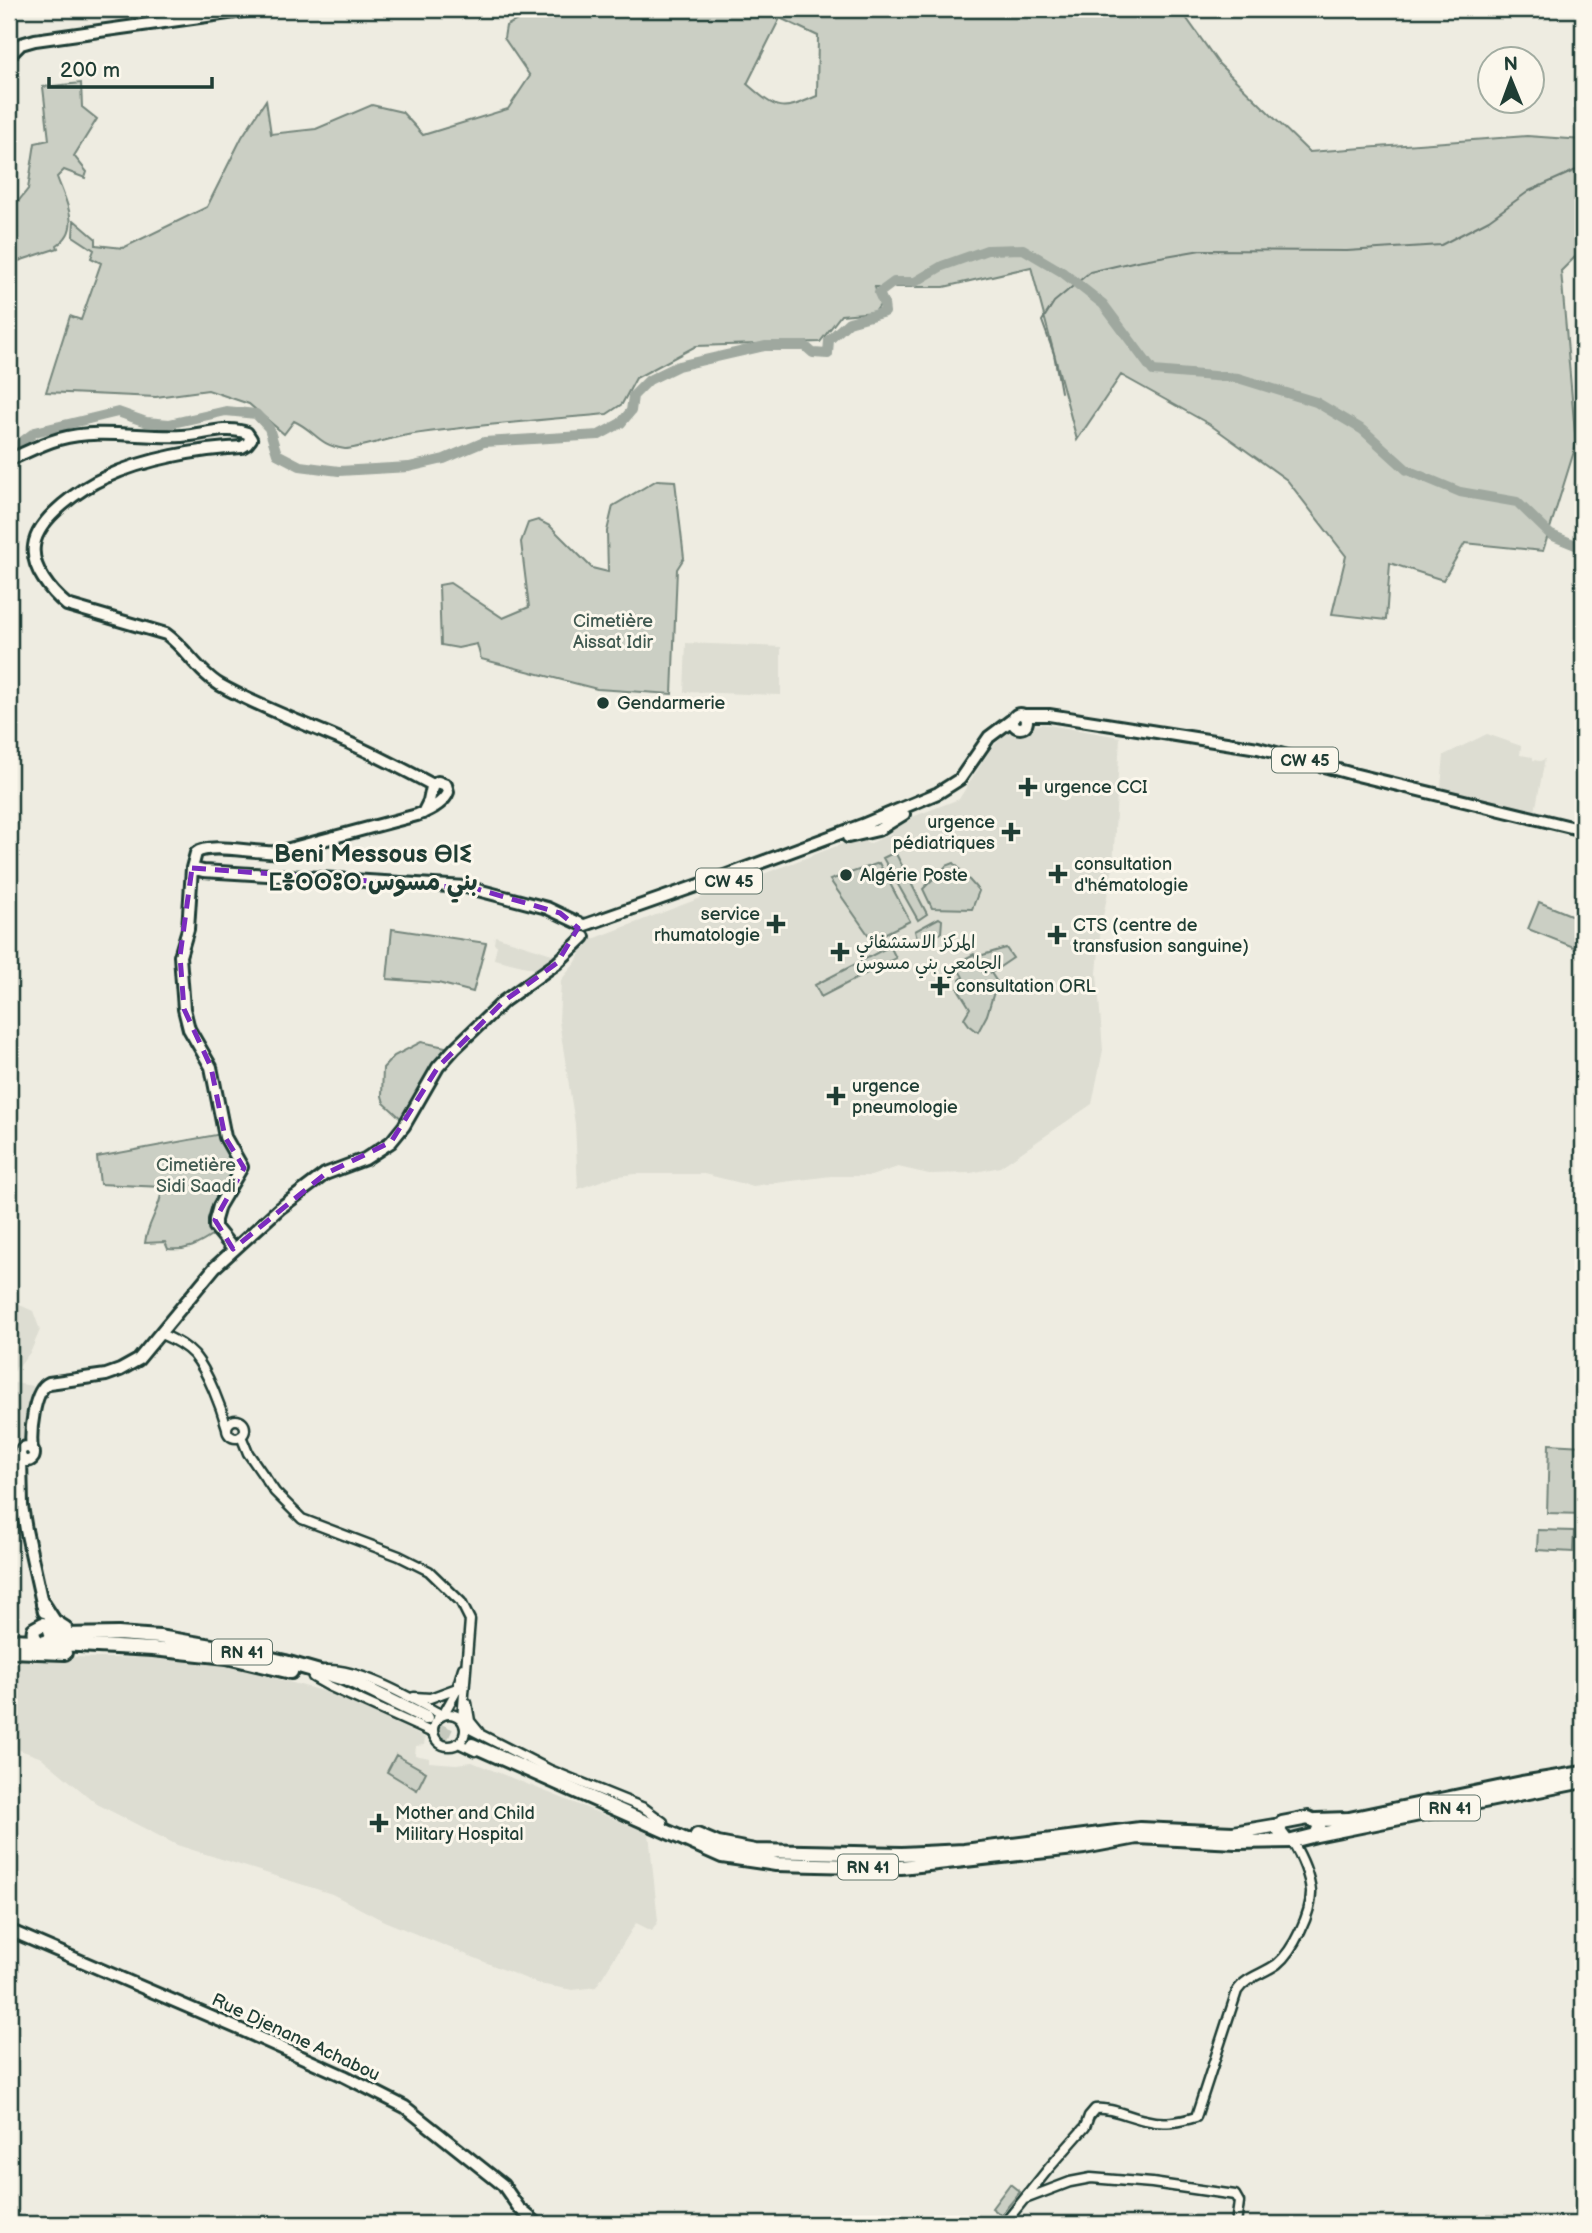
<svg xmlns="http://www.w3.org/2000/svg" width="1592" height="2233" viewBox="0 0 1592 2233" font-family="'Balsamiq Sans','Playpen Sans Arabic','Noto Sans Tifinagh',sans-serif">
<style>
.built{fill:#ddddd2}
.green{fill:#cbcfc4;stroke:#75867c;stroke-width:2;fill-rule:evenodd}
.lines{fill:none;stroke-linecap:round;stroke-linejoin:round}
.stream{stroke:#6c7d74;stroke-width:2}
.river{stroke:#9fa89f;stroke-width:10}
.highway-tunnel{stroke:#c5c9be;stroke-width:12;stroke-dasharray:12 6;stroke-linecap:butt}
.minor-casing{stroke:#1f3d34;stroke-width:13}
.major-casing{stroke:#1f3d34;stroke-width:16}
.highway-casing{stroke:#1f3d34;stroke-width:18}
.minor{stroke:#fbf7ec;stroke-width:8}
.major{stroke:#fbf7ec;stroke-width:10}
.highway{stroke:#fbf7ec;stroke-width:12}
.marked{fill:none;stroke:#7b2cbf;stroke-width:5;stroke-dasharray:14 9;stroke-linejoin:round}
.poi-dot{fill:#1f3d34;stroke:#fbf7ec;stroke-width:2.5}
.labels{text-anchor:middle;stroke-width:6;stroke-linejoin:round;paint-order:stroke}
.shield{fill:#fbf7ec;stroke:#61756b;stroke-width:2}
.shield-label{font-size:16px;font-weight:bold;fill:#1f3d34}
.park-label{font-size:18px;fill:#415a51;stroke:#fbf7ec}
.poi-label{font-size:18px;fill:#1f3d34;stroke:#fbf7ec;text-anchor:start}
.street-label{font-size:18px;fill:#1f3d34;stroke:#fbf7ec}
.district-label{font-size:24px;font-weight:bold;fill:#1f3d34;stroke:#fbf7ec}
</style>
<rect width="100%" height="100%" fill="#eeece1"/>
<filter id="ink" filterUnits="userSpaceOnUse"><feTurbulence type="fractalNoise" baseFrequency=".0143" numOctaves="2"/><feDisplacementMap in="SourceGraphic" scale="14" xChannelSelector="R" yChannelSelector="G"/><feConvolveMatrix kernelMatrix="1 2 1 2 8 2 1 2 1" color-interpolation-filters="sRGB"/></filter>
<g filter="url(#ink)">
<path class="built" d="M686,643L781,647V695L684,692Z
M1043,724L1120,737L1113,868L1101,926L1097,973L1103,1050L1092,1104L1000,1167L971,1173L929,1174L898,1167L871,1176H831L753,1186L704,1174H634L612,1177L578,1189L575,1124L559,1021L561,980L576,962L585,942L858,838L869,844L888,835L892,833L894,824L959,799L990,750L1002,737L1022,726Z
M1487,734L1521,746L1520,755L1533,757V760L1540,761L1545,759L1534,817L1440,797L1444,755Z
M495,936L555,955L535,969L494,959L497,945L494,944Z
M9,1300L33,1311L40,1330L31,1351L19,1367H16L15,1371L9,1370Z
M9,1382L33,1386L24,1442L9,1438Z
M9,1654L98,1658L177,1657L234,1667L337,1695L425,1738L424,1745L416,1746L415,1755L429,1758V1762L456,1764L472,1762L649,1833L658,1921L652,1931L636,1923L596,1987L573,1990L539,1984L384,1921L332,1894L177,1845L97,1804L42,1758L9,1746Z"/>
<path class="green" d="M531,9H1180L1219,64L1309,152L1527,136L1583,140V249L1561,271L1576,445L1543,551L1465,543L1443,580L1390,563L1386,620L1332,614L1346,556L1287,480L1209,424L1121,375L1077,440L1031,267L944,287H875L880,305L875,312L841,315L820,342L696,346L636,378L622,404L607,414C540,420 474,425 408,435C394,437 353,450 345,449C317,445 316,431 294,421L284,434L249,404L208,390L156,397L46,392L70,316L81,320L101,263L91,258L94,250L73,236L74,220L96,239V245L123,248L207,207L242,137L266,100L271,134L316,129L372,105L402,112L423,135L508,109L530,76L504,38L506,26L530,13ZM780,18L818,36L817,96C780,112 778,111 747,84Z
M81,83L82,107L97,119L74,156L87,172L85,178L64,170L57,177C65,200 83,229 57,245L58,248L9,264V238L17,228L9,220V213L28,189L35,143L49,140L43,87Z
M657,480L675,481L684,558L677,569L672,694L597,689L481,659L477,644L458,648L441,645L439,585L450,583L503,618L529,607L521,542L528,523L538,520L550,526L592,568L608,572L607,531L613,506Z
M895,852L927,914L918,920L883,858Z
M879,863L910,921L872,940L830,880Z
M954,863L979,891L972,909L932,908L923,889L946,866Z
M1539,902L1583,920V928L1576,948L1528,929Z
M939,918L942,920L941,933L924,942L916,935L915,931Z
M392,929L486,943L473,992L438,983L387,979Z
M890,946L896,958L821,997L815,985Z
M1006,948L1013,958L991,973L997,982L987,1015L978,1032L969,1025L964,1018L970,1008L958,989L964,986L960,980L963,977L955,964L974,954L976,957Z
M421,1042L450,1048L404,1121L384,1103L382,1096L383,1068L394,1056Z
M221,1134L239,1170L213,1221V1235C198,1245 187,1251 168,1249L165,1242L145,1243C147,1223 162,1206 162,1187L100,1184L97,1157Z
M1549,1444L1583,1446V1514L1547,1513Z
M1538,1530L1574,1531L1573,1552L1537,1550Z
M396,1755L426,1772L417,1790L387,1772Z
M1010,2184L1020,2192L1001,2215L992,2208Z"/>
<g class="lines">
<path class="stream" d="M1061,392L1054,354L1042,321L1054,302L1090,272L1137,261L1201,250L1347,251L1441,245L1489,220L1529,191L1583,167"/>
<path class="river" d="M11,450L35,432L118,412L146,422L169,424L226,411L256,414L269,428L277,454L300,466L339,471L409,467L444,459L484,442L599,435L621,423L631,411L633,396L649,380L678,366L765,346H805L813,353L828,354L829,340L849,322L885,312L884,304L879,293L894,282H915L942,266L987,250L1023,249L1062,272L1103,304L1153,371L1238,378L1316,402L1363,430L1407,470L1460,492L1517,502L1551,535L1583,548"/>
<path class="highway-tunnel" d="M423,1722L472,1745"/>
<g class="minor-casing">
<path id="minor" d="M161,1334C173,1339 185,1345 194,1355C208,1372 221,1407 227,1428
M227 1429a9 9 0 1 1 18 0a9 9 0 1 1-18 0Z
M241,1436L248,1453L275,1492L302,1519L399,1556L429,1571L461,1602L470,1620L462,1719
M325,1670C360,1668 412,1699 442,1715
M313,1677L329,1686L433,1733
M414,1697L430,1698L457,1688
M467,1703L470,1721L479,1732
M433 1730a16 16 0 1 1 32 0a16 16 0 1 1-32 0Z
M443,1715L456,1692L463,1668
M466,1727L550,1770L644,1808L663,1822
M458,1743L475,1751
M1025,2199L1070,2182L1091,2178L1152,2183L1235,2195L1239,2202L1236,2224
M1004,2224L1049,2168L1085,2127L1089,2116L1095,2109C1111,2107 1129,2117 1145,2120C1163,2125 1179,2122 1196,2117L1237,1991C1246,1977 1263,1974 1277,1964C1293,1951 1312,1912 1311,1891C1309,1873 1301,1856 1292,1841"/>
</g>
<g class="major-casing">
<path id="major" d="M9,56L21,44L35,40L257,9
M9,460C25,453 41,444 59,439C99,428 141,438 182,436C202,435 227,425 247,433L251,439L247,444L242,447C200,449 144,459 106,477C83,487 37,518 34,546C31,568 51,592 67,605L166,634C186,648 198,672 220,685C259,707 306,724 347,742C376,755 405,770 433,785
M1013 721a7 7 0 1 1 14 0a7 7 0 1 1-14 0Z
M1023,715H1049L1258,748L1353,774L1583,830
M423,813L429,801L432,787L438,782L446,785L448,792C444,803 428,811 417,815L278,852C258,854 209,842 196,853L192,868L203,871L466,887L547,908L583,925
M848,837L878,830L904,814
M192,868L188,929L180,956L184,1009L189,1029L211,1067L225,1137L242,1167L219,1206L215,1220V1227L233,1249
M585,925L719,878L862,825L938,793L960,779L989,737L1013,719
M20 1454a7 7 0 1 1 14 0a7 7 0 1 1-14 0Z
M32,1450C30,1434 33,1390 49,1383L106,1375L120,1370L138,1360L215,1267L280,1208L325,1174L365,1159L391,1142L404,1126L438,1067L455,1048L504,1001L557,963L584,937
M21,1457L22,1506L26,1530L44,1612
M9,1930L237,2028L344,2076L405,2107L503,2185L519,2208L538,2224"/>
</g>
<g class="highway-casing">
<path id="highway" d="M43,1604L54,1621L65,1628
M49,1627L52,1636C45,1648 31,1642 34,1629L43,1624L63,1635L118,1634L159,1637L230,1649L285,1662L351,1681L426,1718
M9,1640L36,1641
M42,1643L153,1649L227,1657L291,1672
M9,1651L65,1653
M472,1745L722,1856L776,1864L901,1867L1084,1847L1137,1837L1236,1842L1292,1841L1316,1835L1319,1828V1823L1308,1818L1282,1823L1279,1831L1285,1839
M1316,1820L1349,1819L1522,1783L1583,1773
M697,1835L718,1844L755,1851L902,1854L964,1851L1140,1829L1233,1833L1280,1825
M1316,1835L1583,1781"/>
</g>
<use href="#minor" class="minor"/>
<use href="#major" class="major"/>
<use href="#highway" class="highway"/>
</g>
</g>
<path class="marked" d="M192,868L477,889L560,913L578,928L557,963L504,1001L438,1067L391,1142L325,1174L233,1249L215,1220L244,1168L225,1137L211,1067L184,1009L180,956Z"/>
<g class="poi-dot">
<circle cx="603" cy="703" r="7"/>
<path d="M1024.5 776.5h7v7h7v7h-7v7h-7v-7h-7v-7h7z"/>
<path d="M1007.5 821.5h7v7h7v7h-7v7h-7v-7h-7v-7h7z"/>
<path d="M1054.5 863.5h7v7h7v7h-7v7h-7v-7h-7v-7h7z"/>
<circle cx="846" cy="875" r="7"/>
<path d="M772.5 913.5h7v7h7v7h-7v7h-7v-7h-7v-7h7z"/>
<path d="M1053.5 924.5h7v7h7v7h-7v7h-7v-7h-7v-7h7z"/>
<path d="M836.5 941.5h7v7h7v7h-7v7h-7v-7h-7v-7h7z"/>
<path d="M936.5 975.5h7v7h7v7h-7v7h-7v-7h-7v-7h7z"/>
<path d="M832.5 1085.5h7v7h7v7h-7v7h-7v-7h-7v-7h7z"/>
<path d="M375.5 1812.5h7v7h7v7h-7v7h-7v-7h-7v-7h7z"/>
</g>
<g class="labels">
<g class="shield">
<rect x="1272" y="747.5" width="66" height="25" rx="5"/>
<rect x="696" y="868.5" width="66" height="25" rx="5"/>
<rect x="212" y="1639.5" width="60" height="25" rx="5"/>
<rect x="1420" y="1795.5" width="60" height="25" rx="5"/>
<rect x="838" y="1854.5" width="60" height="25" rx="5"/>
</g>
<g class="shield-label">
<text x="1305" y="766">CW 45</text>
<text x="729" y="887">CW 45</text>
<text x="242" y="1658">RN 41</text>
<text x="1450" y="1814">RN 41</text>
<text x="868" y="1873">RN 41</text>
</g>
<g class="park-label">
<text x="613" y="627">Cimetière<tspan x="613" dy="21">Aissat Idir</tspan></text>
<text x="196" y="1171">Cimetière<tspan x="196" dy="21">Sidi Saadi</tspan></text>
</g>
<g class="poi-label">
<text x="617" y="709">Gendarmerie</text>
<text x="1044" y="793">urgence CCI</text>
<text x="995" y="828" text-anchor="end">urgence<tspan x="995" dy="21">pédiatriques</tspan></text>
<text x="1074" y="870">consultation<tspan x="1074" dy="21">d'hématologie</tspan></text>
<text x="860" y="881">Algérie Poste</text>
<text x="760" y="920" text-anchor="end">service<tspan x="760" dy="21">rhumatologie</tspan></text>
<text x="1073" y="931">CTS (centre de<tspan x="1073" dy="21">transfusion sanguine)</tspan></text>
<text x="856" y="948">المركز الاستشفائي<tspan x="856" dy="21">الجامعي بني مسوس</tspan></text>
<text x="956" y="992">consultation ORL</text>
<text x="852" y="1092">urgence<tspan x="852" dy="21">pneumologie</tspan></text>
<text x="395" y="1819">Mother and Child<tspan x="395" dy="21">Military Hospital</tspan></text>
</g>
<g class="street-label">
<text transform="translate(296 2037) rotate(25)" y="6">Rue Djenane Achabou</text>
</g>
<g class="district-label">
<text x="373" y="862">Beni Messous ⴱⵏⵉ<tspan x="373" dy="28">ⵎⴻⵙⵙⵓⵙ بني مسوس</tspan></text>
</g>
</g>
<rect width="1592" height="2233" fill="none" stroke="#fbf7ec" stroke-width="35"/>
<rect x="18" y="18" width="1557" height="2198" fill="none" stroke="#1f3d34" stroke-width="2.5" filter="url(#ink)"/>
<g transform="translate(1511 80) rotate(359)"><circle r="33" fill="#fbf7ec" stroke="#a3ada2" stroke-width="2"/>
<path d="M0-5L12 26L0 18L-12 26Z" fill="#1f3d34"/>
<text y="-10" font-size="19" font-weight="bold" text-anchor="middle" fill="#1f3d34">N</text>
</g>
<path d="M49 77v10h163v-10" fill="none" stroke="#1f3d34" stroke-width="3.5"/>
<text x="60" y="77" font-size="21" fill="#1f3d34" stroke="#fbf7ec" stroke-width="5" paint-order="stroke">200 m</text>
</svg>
